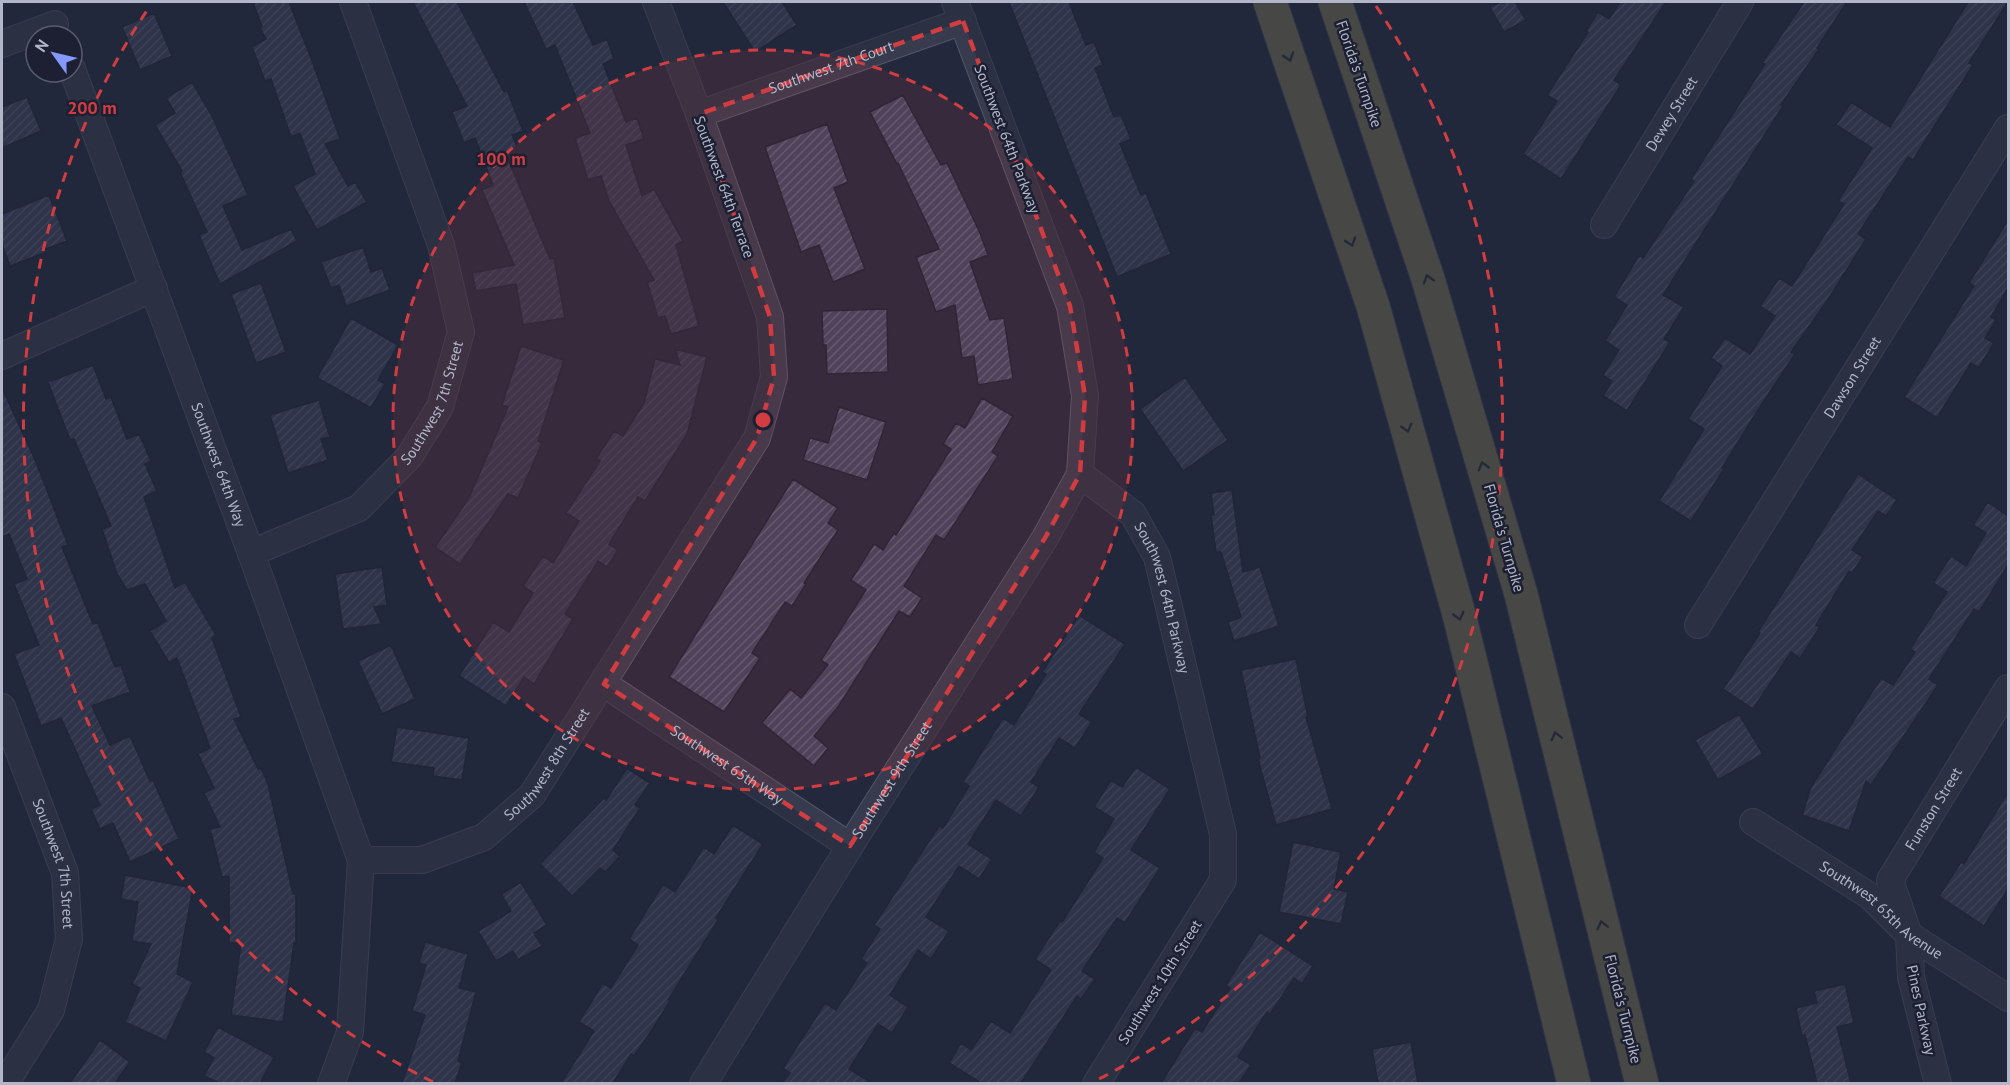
<svg xmlns="http://www.w3.org/2000/svg" width="2010" height="1085" viewBox="0 0 2010 1085" font-family="'PT Sans',sans-serif">
<style>
.building{fill:url(#building-hatch);stroke:#1e2234;stroke-width:1.5}
.lines{fill:none;stroke-linecap:round;stroke-linejoin:round}
.street-casing{stroke:#525668;stroke-width:28}
.highway-casing{stroke:#3f4355;stroke-width:35}
.street{stroke:#373b4d;stroke-width:26}
.highway{stroke:#746e53;stroke-width:33}
.oneway{stroke:#292c37}
.marked{fill:none;stroke:#d13d40;stroke-width:4.5;stroke-dasharray:12 8;stroke-linejoin:round}
.ring{fill:none;stroke:#d13d40;stroke-width:3;stroke-dasharray:10 8}
.labels{text-anchor:middle;stroke-width:5;stroke-linejoin:round;paint-order:stroke}
.street-label{font-size:15px;fill:#b2b6c9;stroke:#1c2032}
.centre{fill:#d13d40;stroke:#1c2032;stroke-width:3}
.ring-label{font-size:18px;text-anchor:middle;font-weight:bold;fill:#d13d40;stroke:#1c2032;stroke-width:5;stroke-linejoin:round;paint-order:stroke}
</style>
<defs>
<pattern id="building-hatch" width="6" height="6" patternUnits="userSpaceOnUse" patternTransform="scale(1.5)"><rect width="6" height="6" fill="#3e445e"/><path d="M-1 1l2-2M0 6l6-6M5 7l2-2" fill="none" stroke="#585d74"/></pattern>
</defs>
<rect width="100%" height="100%" fill="#23283d"/>
<path class="building" d="M253,2H289L314,66L340,139L325,144L348,186L355,182L367,202L317,230L293,186L315,174L300,133L291,137L271,79L265,81L252,47L266,39L260,28L262,27Z
M413,2H457L504,92L507,90L523,131L512,135L517,147L505,152L550,259L554,258L565,318L523,325L516,284L476,291L472,273L514,265L482,190L493,185L475,138L464,143L452,112L467,106Z
M524,2H573L593,45L607,39L614,59L603,64L626,122L637,118L644,139L626,145L642,196L654,189L683,241L676,245L699,326L671,334L665,316L658,318L647,282L654,280L609,201L601,176L588,180L575,138L590,133L555,45L546,49Z
M723,2H782L797,25L755,52Z
M1009,2H1069L1086,45L1094,42L1103,65L1095,68L1114,117L1121,115L1131,139L1120,144L1141,195L1146,193L1171,254L1117,277Z
M1501,2H1515L1526,20L1504,32L1490,7Z
M1620,2H1666L1614,80L1621,85L1561,179L1523,154L1557,101L1547,95L1588,32L1586,31L1598,12L1609,19Z
M1804,2H1847L1817,48L1819,49L1781,105L1783,106L1663,295L1684,307L1664,339L1670,342L1627,411L1603,396L1612,381L1603,375L1619,350L1605,341L1627,305L1614,297L1639,255L1643,258L1694,181L1691,179L1765,64L1762,63Z
M1968,2H2008L1969,63L1973,65L1913,160L1908,157L1858,234L1866,239L1829,298L1791,352L1795,354L1758,410L1722,468L1724,469L1691,521L1659,501L1704,429L1688,419L1722,366L1711,358L1725,338L1750,354L1775,316L1760,306L1779,278L1792,286L1844,204L1838,201L1872,148L1836,125L1851,102L1890,127Z
M154,13L172,56L140,70L122,27Z
M192,82L211,114L248,195L223,206L242,250L291,229L297,241L220,284L199,235L207,232L180,172L182,171L155,125L175,113L166,98Z
M903,95L941,165L947,163L980,233L988,255L970,262L990,320L1004,318L1013,379L978,385L974,356L962,358L955,305L936,312L916,257L939,249L898,163L897,164L870,112Z
M27,97L41,131L2,148V107Z
M827,124L848,182L834,188L865,269L833,282L819,245L801,252L765,147Z
M49,195L67,241L43,250L44,253L10,266L2,244V214Z
M2008,220V288L1991,317L1996,320L1985,338L1994,343L1979,368L1971,363L1937,418L1904,397L1974,286L1969,283Z
M363,247L371,272L382,268L390,290L346,306L339,285L331,288L321,262Z
M261,283L286,352L256,363L231,294Z
M887,309L888,372L827,374L826,345H823L822,311Z
M351,318L398,345L378,380L385,384L371,408L317,378Z
M521,346L564,360L538,441L542,443L518,498L508,494L460,564L435,547L469,498L508,407L502,405Z
M675,349L707,357L687,434L645,501L638,497L609,544L618,550L607,567L598,561L565,614L573,619L534,684L524,677L506,706L459,676L493,622L509,632L533,593L523,586L543,556L553,563L579,521L566,513L600,461L596,459L614,431L623,436L644,403L655,359L680,365Z
M93,365L106,399L111,397L127,439L139,434L151,461L145,464L157,491L144,497L175,588L185,582L216,635L212,638L241,717L234,719L258,769L261,768L268,784L293,894H296V943H294L283,1022L231,1015L241,943H229V876L222,877L210,829L220,827L204,793L214,788L198,754L210,748L177,658L169,663L150,631L166,621L145,584L127,590L117,574L102,529L111,526L74,439L70,440L48,382Z
M1185,377L1228,440L1183,471L1140,409Z
M2,388L36,462L68,545L62,547L93,624L98,623L115,667L121,665L130,692L92,706L110,745L130,736L150,781L153,780L179,839L130,862L113,823L100,829L91,809L100,805L61,718L41,726L14,654L39,645L14,584L27,579L9,534L2,537Z
M982,398L1013,416L992,452L998,456L944,540L936,535L904,586L922,598L910,617L899,611L838,707L814,736L828,748L814,766L762,723L790,689L801,698L828,665L821,660L866,590L851,580L874,544L883,550L894,533L896,535L951,449L943,444L956,423L965,428Z
M319,400L330,437L321,439L328,460L288,473L270,415Z
M839,407L886,422L867,480L803,460L810,438L828,443Z
M1858,474L1897,500L1886,516L1878,511L1852,550L1863,557L1852,573L1849,571L1816,625L1820,627L1800,658L1791,652L1753,709L1723,689L1760,633L1758,632Z
M793,479L838,508L828,523L838,530L804,583L806,584L792,606L785,602L752,653L760,658L724,712L669,677Z
M1232,490L1243,572L1260,567L1279,626L1234,641L1228,622L1241,617L1221,552H1216L1211,515H1214L1211,493Z
M1988,502L2008,516V565L1979,612L1974,609L1929,679L1938,685L1871,785L1866,781L1849,831L1802,815L1811,787L1881,678L1893,685L1915,652L1910,649L1947,592L1933,583L1951,556L1966,566L1986,533L1973,525Z
M382,567L387,605L374,607L382,624L343,629L335,574Z
M1079,615L1125,644L1079,714L1092,722L1075,748L1059,738L1031,782L1039,787L1021,816L996,800L968,844L992,859L979,879L959,866L926,917L949,931L931,959L918,950L890,995L908,1007L892,1033L878,1024L849,1069L872,1083H782L790,1073L783,1068L825,1003L836,1010L867,963L861,959L880,929L874,925L939,826L943,828L969,786L963,782L1003,718L1014,725L1046,674L1042,672Z
M391,645L415,699L382,714L358,661Z
M1296,659L1308,717H1306L1332,809L1276,825L1258,759L1260,758L1241,670Z
M1739,714L1763,754L1718,780L1695,740Z
M397,727L469,738L462,780L433,776L434,768L391,762Z
M1136,767L1170,789L1131,850L1160,868L1125,923L1117,918L1082,971L1095,979L1081,999L1077,996L1021,1083H981L949,1063L961,1043L971,1050L991,1021L1010,1033L1051,970L1035,959L1060,921L1062,922L1103,858L1094,852L1114,819L1094,807L1111,780L1122,787Z
M627,768L650,783L635,805L640,808L613,850L620,856L605,872L600,868L572,896L540,864L604,798L606,800Z
M2008,792V889L1984,926L1939,896L1961,862L1964,864Z
M733,825L763,844L716,918L718,920L668,1000L670,1001L652,1030L634,1056L631,1054L613,1083H561L594,1031L579,1022L603,983L611,988L638,945L629,939L663,884L675,892L704,847L714,854Z
M1293,842L1341,852L1334,889L1348,892L1341,924L1279,912Z
M125,875L193,888L177,974L193,982L166,1041L125,1022L140,988L132,984L151,944L132,941L138,902L121,899Z
M521,882L547,925L534,933L542,946L518,960L513,951L496,961L478,931L511,911L501,894Z
M1260,932L1313,966L1302,984L1294,978L1270,1014L1267,1012L1238,1057L1251,1065L1239,1083H1161L1195,1028L1202,1032L1230,988L1226,985Z
M425,942L468,954L459,988L476,992L458,1061L462,1063L455,1083H402L425,1015L412,1011L426,965L419,963Z
M1845,984L1854,1023L1837,1027L1851,1083H1817L1805,1035L1802,1036L1796,1008L1817,1003L1814,991Z
M218,1027L274,1057L260,1083H219L204,1076L214,1058L204,1052Z
M100,1040L130,1062L115,1083H70Z
M1411,1042L1418,1083H1378L1372,1049Z"/>
<g class="lines">
<g class="street-casing">
<g id="street">
<path d="M2,44L55,24"/>
<path id="s1" d="M72,69L251,553L361,860"/>
<path id="s2" d="M699,114L963,21"/>
<path id="s3" d="M1604,225L1740,2"/>
<path d="M2,356L154,288"/>
<path id="s4" d="M1080,474L1133,514L1157,557L1223,834V880L1096,1084"/>
<path id="s5" d="M251,553L359,508L409,457L440,407L461,332L441,245L353,2"/>
<path id="s6" d="M1698,625L2008,128"/>
<path id="s7" d="M604,684L850,846"/>
<path id="s8" d="M2,707L65,873L69,939L51,1010L5,1084"/>
<path id="s9" d="M1753,822L1870,896L1909,935L2008,998"/>
<path id="s10" d="M331,1084L350,1032L361,860H422L484,837L532,795L757,438L774,377L770,317L699,114L656,2"/>
<path id="s11" d="M703,1084L850,846L1045,538L1080,474L1085,396L1070,306L955,2"/>
<path id="s12" d="M1938,1084L1911,977L1909,935L1890,880L2008,688"/>
</g>
</g>
<g class="highway-casing">
<path id="highway" d="M1270,2L1373,306L1460,618L1574,1084
M1335,2L1428,279L1521,594L1642,1084"/>
</g>
<use href="#street" class="street"/>
<use href="#highway" class="highway"/>
</g>
<defs><path id="oneway-chevron" d="M-2-3.5L2.5 0L-2 3.5" fill="none" stroke-width="1.6" stroke-linecap="round" stroke-linejoin="round" transform="scale(1.5)"/></defs>
<g class="oneway">
<use href="#oneway-chevron" transform="translate(1289 57) rotate(71)"/>
<use href="#oneway-chevron" transform="translate(1351 242) rotate(71)"/>
<use href="#oneway-chevron" transform="translate(1428 279) rotate(-107)"/>
<use href="#oneway-chevron" transform="translate(1407 428) rotate(74)"/>
<use href="#oneway-chevron" transform="translate(1483 466) rotate(-106)"/>
<use href="#oneway-chevron" transform="translate(1459 616) rotate(75)"/>
<use href="#oneway-chevron" transform="translate(1556 736) rotate(-104)"/>
<use href="#oneway-chevron" transform="translate(1602 925) rotate(-104)"/>
</g>
<path d="M0 0H2010V1085H0ZM963,21L1070,306L1085,396L1080,474L1045,538L850,846L604,684L757,438L774,377L770,317L699,114Z" fill="#23283d" fill-opacity=".55" fill-rule="evenodd"/>
<path class="marked" d="M963,21L1070,306L1085,396L1080,474L1045,538L850,846L604,684L757,438L774,377L770,317L699,114Z"/>
<circle cx="763" cy="420" r="370" fill="#d13d40" fill-opacity=".12"/>
<g class="ring">
<circle cx="763" cy="420" r="370"/>
<path d="M433 1082A740 740 0 0 1 150 6M1376 6A740 740 0 0 1 1093 1082"/>
</g>
<g class="labels">
<g class="street-label">
<text dy="5" stroke="none"><textPath href="#s2" startOffset="140">Southwest 7th Court</textPath></text>
<text transform="translate(1359 74) rotate(71)" y="5">Florida's Turnpike</text>
<text dy="5" stroke="none"><textPath href="#s3" startOffset="130">Dewey Street</textPath></text>
<text transform="translate(1007 139) rotate(69)" y="5">Southwest 64th Parkway</text>
<text transform="translate(724 187) rotate(70)" y="5">Southwest 64th Terrace</text>
<text dy="5" stroke="none"><textPath href="#s6" startOffset="292">Dawson Street</textPath></text>
<text dy="5" stroke="none"><textPath href="#s5" startOffset="248">Southwest 7th Street</textPath></text>
<text dy="5" stroke="none"><textPath href="#s1" startOffset="422">Southwest 64th Way</textPath></text>
<text transform="translate(1504 538) rotate(74)" y="5">Florida's Turnpike</text>
<text dy="5" stroke="none"><textPath href="#s4" startOffset="156">Southwest 64th Parkway</textPath></text>
<text dy="5" stroke="none"><textPath href="#s10" startOffset="452">Southwest 8th Street</textPath></text>
<text dy="5" stroke="none"><textPath href="#s7" startOffset="147">Southwest 65th Way</textPath></text>
<text dy="5" stroke="none"><textPath href="#s11" startOffset="358">Southwest 9th Street</textPath></text>
<text dy="5" stroke="none"><textPath href="#s12" startOffset="294">Funston Street</textPath></text>
<text dy="5" stroke="none"><textPath href="#s8" startOffset="166">Southwest 7th Street</textPath></text>
<text dy="5" stroke="none"><textPath href="#s9" startOffset="156">Southwest 65th Avenue</textPath></text>
<text transform="translate(1160 982) rotate(-58)" y="5">Southwest 10th Street</text>
<text transform="translate(1623 1009) rotate(76)" y="5">Florida's Turnpike</text>
<text transform="translate(1921 1010) rotate(78)" y="5">Pines Parkway</text>
</g>
</g>
<circle cx="763" cy="420" r="9" class="centre"/>
<g class="ring-label">
<text x="92" y="114">200 m</text>
<text x="501" y="165">100 m</text>
</g>
<rect width="2010" height="1085" fill="none" stroke="#b2b6c9" stroke-width="6"/>
<g transform="translate(54 54) rotate(304)"><circle r="28" fill="#1c2032" stroke="#585c6e" stroke-width="1.5"/>
<path d="M0-4.5L10 22L0 15L-10 22Z" fill="#8598fb"/>
<text y="-9" font-size="16" font-weight="bold" text-anchor="middle" fill="#b2b6c9">N</text>
</g>
</svg>
